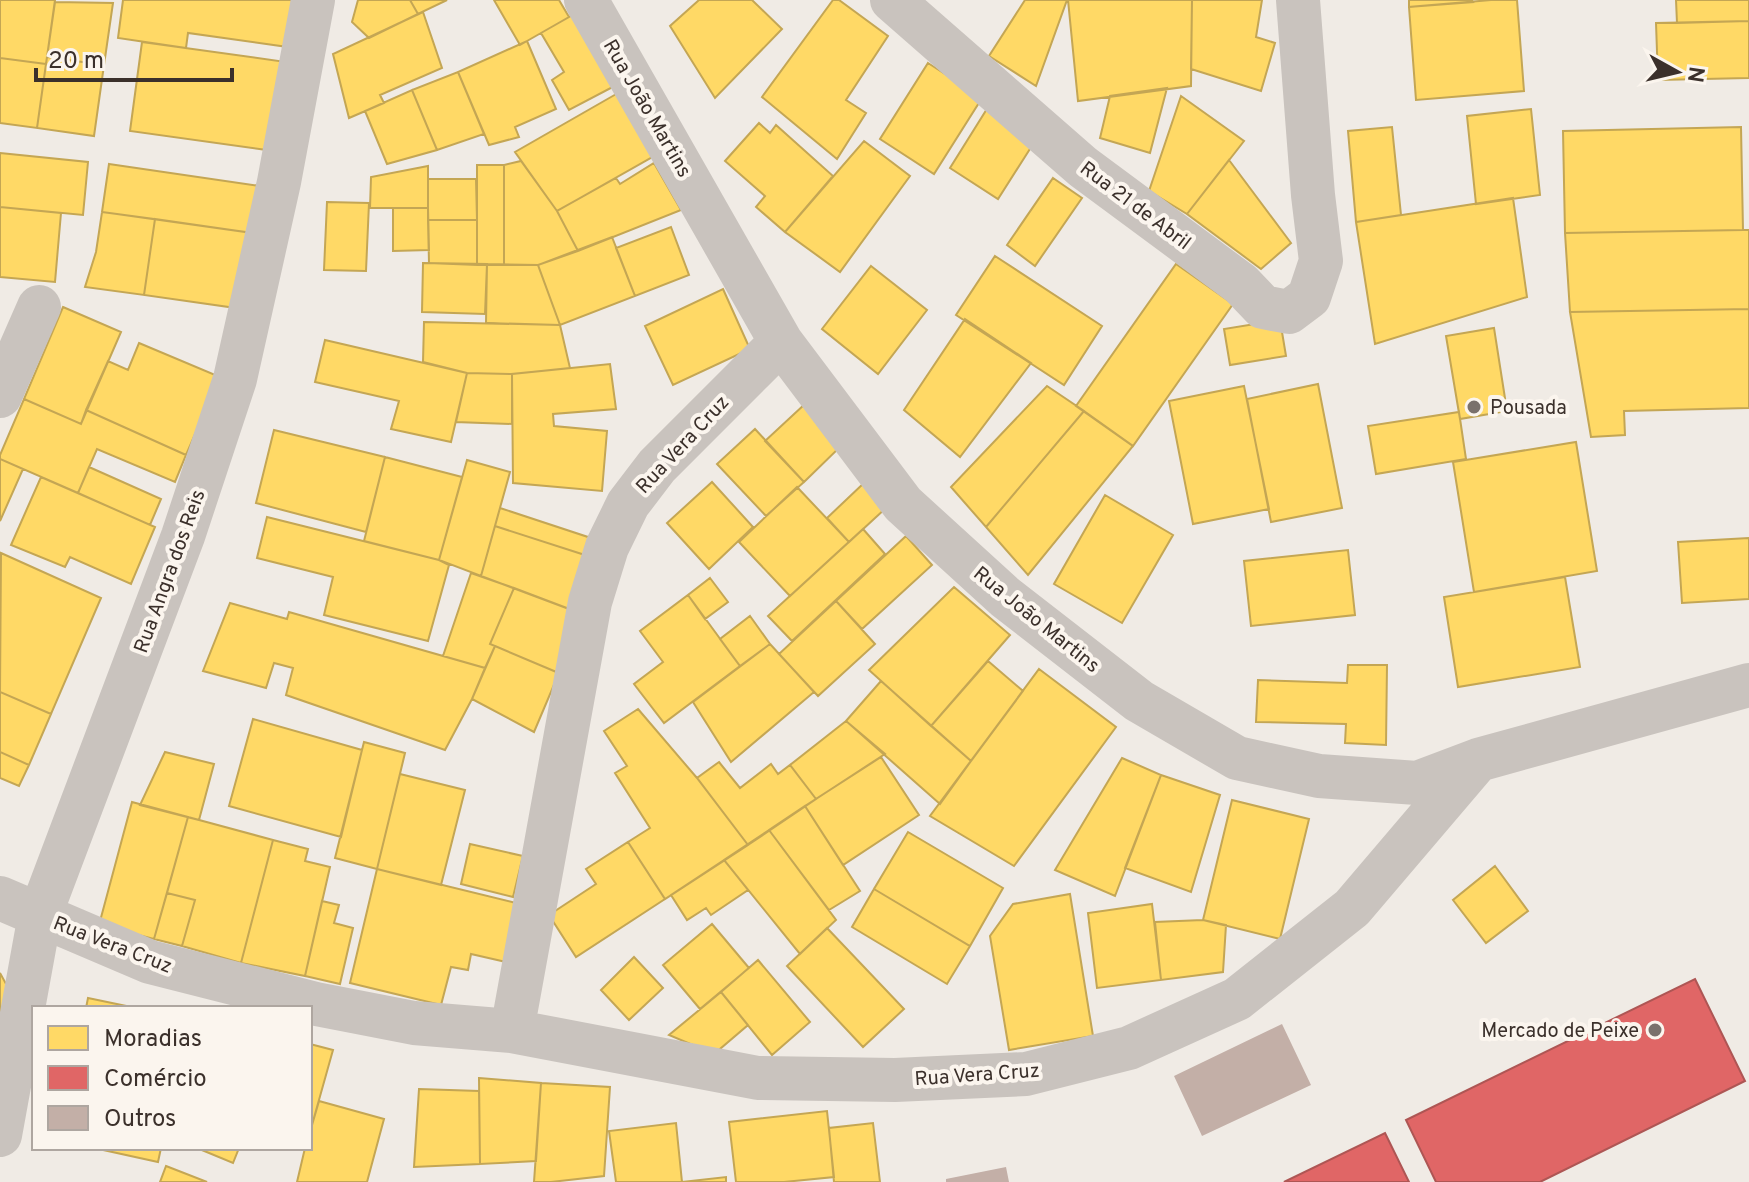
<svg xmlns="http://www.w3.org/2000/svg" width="1749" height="1182" viewBox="0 0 1749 1182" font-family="Overpass,sans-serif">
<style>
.homes{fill:#ffd966;stroke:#c4a654;stroke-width:2}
.shops{fill:#e06666;stroke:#ae5654;stroke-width:2}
.building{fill:#c3afa7}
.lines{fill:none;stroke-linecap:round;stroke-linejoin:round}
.minor{stroke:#c9c3be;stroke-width:44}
.poi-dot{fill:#7a716c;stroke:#fbf5ee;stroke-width:3}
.labels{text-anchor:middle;stroke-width:8;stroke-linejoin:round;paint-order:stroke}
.street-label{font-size:20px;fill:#3b302b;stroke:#fbf5ee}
.poi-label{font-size:20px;fill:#3b302b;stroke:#fbf5ee;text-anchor:start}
</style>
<rect width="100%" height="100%" fill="#f0ebe5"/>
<path class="homes" d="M0,0H55L46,64L0,58Z
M123,0H302L295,48L188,33L186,48L118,38Z
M358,0H410L418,14L369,38L352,22Z
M410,0H447L418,14Z
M494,0H559L569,17L520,45Z
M699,0H752L782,29L715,98L670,26Z
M833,0H839L888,36L846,100L866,113L837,159L762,97Z
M1025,0H1067L1036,86L989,56Z
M1068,0H1192L1191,86L1078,101Z
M1192,0H1262L1256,37L1275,43L1261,91L1191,69Z
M1409,0H1472L1473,2L1409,7Z
M1491,0H1517L1524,91L1416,100L1409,7Z
M1676,0H1749V21L1677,23Z
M55,2L113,3L104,65L47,57Z
M585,8L626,80L569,110L552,80L564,72L541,33Z
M423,12L442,68L380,95L384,103L349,118L333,54Z
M1749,21V78L1658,80L1656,23Z
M527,41L556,109L515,127L519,137L489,145L458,72Z
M142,42L286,62L274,151L130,131Z
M47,57L104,65L94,136L37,128Z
M0,58L46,64L37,128L0,123Z
M928,63L982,98L934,174L880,139Z
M458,72L484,134L437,150L412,90Z
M1167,88L1150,153L1100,138L1110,96Z
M412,90L437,150L387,164L365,111Z
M618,93L654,156L557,211L515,152Z
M1181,96L1244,141L1187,214L1149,191Z
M990,104L1035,141L998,199L950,168Z
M1531,109L1540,195L1476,204L1467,116Z
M759,123L770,133L776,125L833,176L785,232L756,207L765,196L725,161Z
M1392,127L1401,215L1356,222L1348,131Z
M1741,127L1743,230L1565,233L1563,131Z
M864,141L910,176L840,272L785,232Z
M0,153L88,162L83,215L0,207Z
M1229,160L1291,243L1261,269L1187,214Z
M521,161L557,211L578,251L538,265H504V165Z
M654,163L681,210L578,251L557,211L616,178L620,184Z
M109,164L260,186L253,233L102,212Z
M477,165H504V265H477Z
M428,166V208H370L371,177Z
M1053,178L1082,198L1035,266L1007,245Z
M428,179H476L477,220H428Z
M1513,198L1527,297L1375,344L1356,222Z
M327,202L369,203L366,271L324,270Z
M0,207L61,213L55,282L0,277Z
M393,208H428L429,250L393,251Z
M102,212L155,219L144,295L85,287L96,252Z
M155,219L253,233L243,309L144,295Z
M428,220H477V265L429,263Z
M671,227L689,275L635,296L616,248Z
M1743,230H1749V309L1570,312L1565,233Z
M612,237L635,296L560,325L538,265Z
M995,256L1102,326L1064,385L956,315Z
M423,263L487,264L485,314L422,312Z
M487,264L538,265L560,325L486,323Z
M1176,264L1233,304L1133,446L1076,406Z
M871,266L927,310L878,374L822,329Z
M723,289L750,349L673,385L645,326Z
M63,307L121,332L81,424L24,399Z
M1749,309V408L1624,411L1625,435L1591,437L1570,312Z
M965,319L1031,363L960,457L904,410Z
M1280,320L1286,356L1230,365L1224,329Z
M424,322L560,325L570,368L512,374L467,373L423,362Z
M1494,328L1507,411L1460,419L1446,336Z
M325,340L467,373L451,442L391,429L399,401L315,382Z
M139,343L220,377L186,455L86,410L108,361L128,370Z
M610,364L616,409L553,414L554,426L607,431L602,491L513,483L512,374Z
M467,373L512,374V424L456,422Z
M1318,384L1342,508L1271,522L1247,399Z
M1047,386L1084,411L986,527L951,487Z
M1244,386L1269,509L1193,524L1169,401Z
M24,399L81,424L86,410L186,455L175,482L97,449L78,493L0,459V455Z
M806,403L840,447L804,482L765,441Z
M1084,411L1133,446L1028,575L986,527Z
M1459,412L1466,459L1376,474L1368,426Z
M755,429L804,482L766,516L717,464Z
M274,430L385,457L366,532L256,503Z
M1576,442L1597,571L1474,592L1453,462Z
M385,457L462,477L439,560L364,541Z
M0,459L23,469L0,521Z
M467,460L510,472L481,576L439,560Z
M89,467L161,499L150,525L78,493Z
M41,477L155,527L131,584L70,557L65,567L11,545Z
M712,482L753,527L709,569L667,523Z
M865,482L887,507L849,542L827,518Z
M797,487L849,542L790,596L739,542Z
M1105,495L1173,535L1122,623L1054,584Z
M500,508L597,540L591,557L495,526Z
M267,517L439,560L449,565L428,641L324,615L333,577L257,558Z
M495,526L591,557L574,611L481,576Z
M863,529L885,554L792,641L768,616Z
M906,536L932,565L862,629L836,601Z
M1749,538V599L1682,603L1678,542Z
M1348,550L1355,615L1251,626L1244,561Z
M1,553L101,598L51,714L0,692Z
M471,573L514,588L490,644L495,646L485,668L443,656Z
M1565,577L1580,667L1458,687L1444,597Z
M710,578L728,602L705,619L688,595Z
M954,587L1010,635L931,726L869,670Z
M514,588L583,614L563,675L490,644Z
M688,595L740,666L664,723L634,684L663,662L640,631Z
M836,601L875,644L818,696L779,654Z
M230,603L287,619L289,612L485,668L472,699L445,750L286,695L293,668L274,663L266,688L203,671Z
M750,616L770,644L740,666L720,639Z
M770,644L814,692L731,762L693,702Z
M495,646L559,673L534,732L472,699Z
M988,661L1023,691L971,761L931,726Z
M1348,665H1387L1386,745L1345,743L1346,724L1256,722L1258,680L1347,683Z
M1039,669L1116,727L1014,866L930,816Z
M881,681L971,761L940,804L846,721Z
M0,692L51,714L29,765L0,752Z
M638,709L697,778L748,845L665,899L628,842L650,828L615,773L627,766L604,731Z
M253,719L362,750L341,837L229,806Z
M846,721L885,754L816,799L790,765Z
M364,742L405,753L377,869L335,858Z
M0,752L29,765L19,786L0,778Z
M165,752L214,764L199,820L140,805Z
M881,757L919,815L843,865L805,806Z
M1122,758L1161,775L1115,896L1055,870Z
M719,762L740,788L771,764L778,774L790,765L816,799L748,845L697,778Z
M400,774L465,790L441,885L377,869Z
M1161,775L1220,795L1191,892L1125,868Z
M1232,800L1309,819L1280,939L1203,920Z
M132,802L188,817L154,939L99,925Z
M805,806L860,891L829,910L769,830Z
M188,817L273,840L241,963L182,946L195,900L167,893Z
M769,830L836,920L800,954L724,860Z
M908,832L1003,888L970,946L874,889Z
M273,840L308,849L305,861L330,867L305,976L241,963Z
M628,842L665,899L576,957L549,915L596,884L586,869Z
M470,844L523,856L513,897L461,884Z
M724,860L748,890L711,915L706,908L687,920L671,895Z
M1495,866L1528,911L1486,943L1453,900Z
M377,869L520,904L506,962L471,954L468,970L451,967L441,1005L350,983Z
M874,889L970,946L947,984L852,927Z
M167,893L195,900L182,946L154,939Z
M1070,894L1093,1036L1009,1050L990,936L1013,904Z
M322,901L339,905L334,923L353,928L340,984L305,976Z
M1152,904L1161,980L1097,988L1088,913Z
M1203,920L1226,925L1223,972L1161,980L1155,922Z
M712,924L749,968L700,1009L663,965Z
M827,928L904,1009L863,1047L787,966Z
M634,957L663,988L629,1020L601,990Z
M758,960L810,1022L772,1055L721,992Z
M0,973L11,993L0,1030Z
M721,992L748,1025L714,1054L669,1035Z
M88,998L136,1008H86Z
M310,1044L333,1050L310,1132Z
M479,1078L541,1083L536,1161L480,1164Z
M541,1083L610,1087L604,1176L551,1182H534Z
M419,1089L479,1091L480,1164L414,1167Z
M319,1101L384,1119L367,1182H297L305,1148H310V1132Z
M827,1111L834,1177L784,1182H736L729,1122Z
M676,1123L682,1182H616L609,1131Z
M873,1123L880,1182H834L829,1128Z
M94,1148H161L158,1162Z
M197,1148H239L233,1163Z
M166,1166L207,1182H160Z
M726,1177V1182H677H682Z"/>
<path class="shops" d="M1695,979L1745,1081L1540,1182H1436L1406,1120Z
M1385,1133L1409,1182H1284Z"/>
<path class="building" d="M1282,1024L1311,1085L1202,1136L1174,1076Z
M1006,1167L1009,1182H946V1179Z"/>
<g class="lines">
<path class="minor" d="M586,0L781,342L903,504L1005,597L1139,701L1237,758L1319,776L1417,783L1478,760L1749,685
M892,0L1083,167L1241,284L1263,307L1289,312L1309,297L1321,261L1313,195L1298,0
M0,396L39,307
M0,898L150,962L316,1004L414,1023L512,1031L758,1078L895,1080L1026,1074L1129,1048L1237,999L1352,908L1478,760
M512,1031L590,602L607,547L628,504L657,466L781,342
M0,1135L40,915L183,536L235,379L279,182L313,0"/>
</g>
<g class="poi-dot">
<circle cx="1474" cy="407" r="8"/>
<circle cx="1655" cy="1030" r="8"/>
</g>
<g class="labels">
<g class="street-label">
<text transform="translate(648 108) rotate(60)" y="7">Rua João Martins</text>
<text transform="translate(1136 205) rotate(37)" y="7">Rua 21 de Abril</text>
<text transform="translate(682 444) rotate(-47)" y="7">Rua Vera Cruz</text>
<text transform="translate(169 571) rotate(-70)" y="7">Rua Angra dos Reis</text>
<text transform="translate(1037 619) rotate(39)" y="7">Rua João Martins</text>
<text transform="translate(113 944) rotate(21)" y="7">Rua Vera Cruz</text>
<text transform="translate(977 1074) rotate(-4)" y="7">Rua Vera Cruz</text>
</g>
<g class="poi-label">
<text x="1490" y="414">Pousada</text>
<text x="1639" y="1037" text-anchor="end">Mercado de Peixe</text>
</g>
</g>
<rect x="32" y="1006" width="280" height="144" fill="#fbf5ee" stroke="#aea6a0" stroke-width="2"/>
<rect x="48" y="1026" width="40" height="24" fill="#ffd966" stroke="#aea6a0" stroke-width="2"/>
<text x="104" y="1046" font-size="24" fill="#3b302b">Moradias</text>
<rect x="48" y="1066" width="40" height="24" fill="#e06666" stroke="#aea6a0" stroke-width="2"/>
<text x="104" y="1086" font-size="24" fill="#3b302b">Comércio</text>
<rect x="48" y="1106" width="40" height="24" fill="#c3afa7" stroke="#aea6a0" stroke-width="2"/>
<text x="104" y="1126" font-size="24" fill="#3b302b">Outros</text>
<g transform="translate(1677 72) rotate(98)" stroke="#fbf5ee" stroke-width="6" paint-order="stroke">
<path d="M0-6L14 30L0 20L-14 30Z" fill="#3b302b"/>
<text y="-12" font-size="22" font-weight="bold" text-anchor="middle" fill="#3b302b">N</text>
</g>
<path d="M36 68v12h196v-12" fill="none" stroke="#3b302b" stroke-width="4"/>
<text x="48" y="68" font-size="24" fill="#3b302b" stroke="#fbf5ee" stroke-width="6" paint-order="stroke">20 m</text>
</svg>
